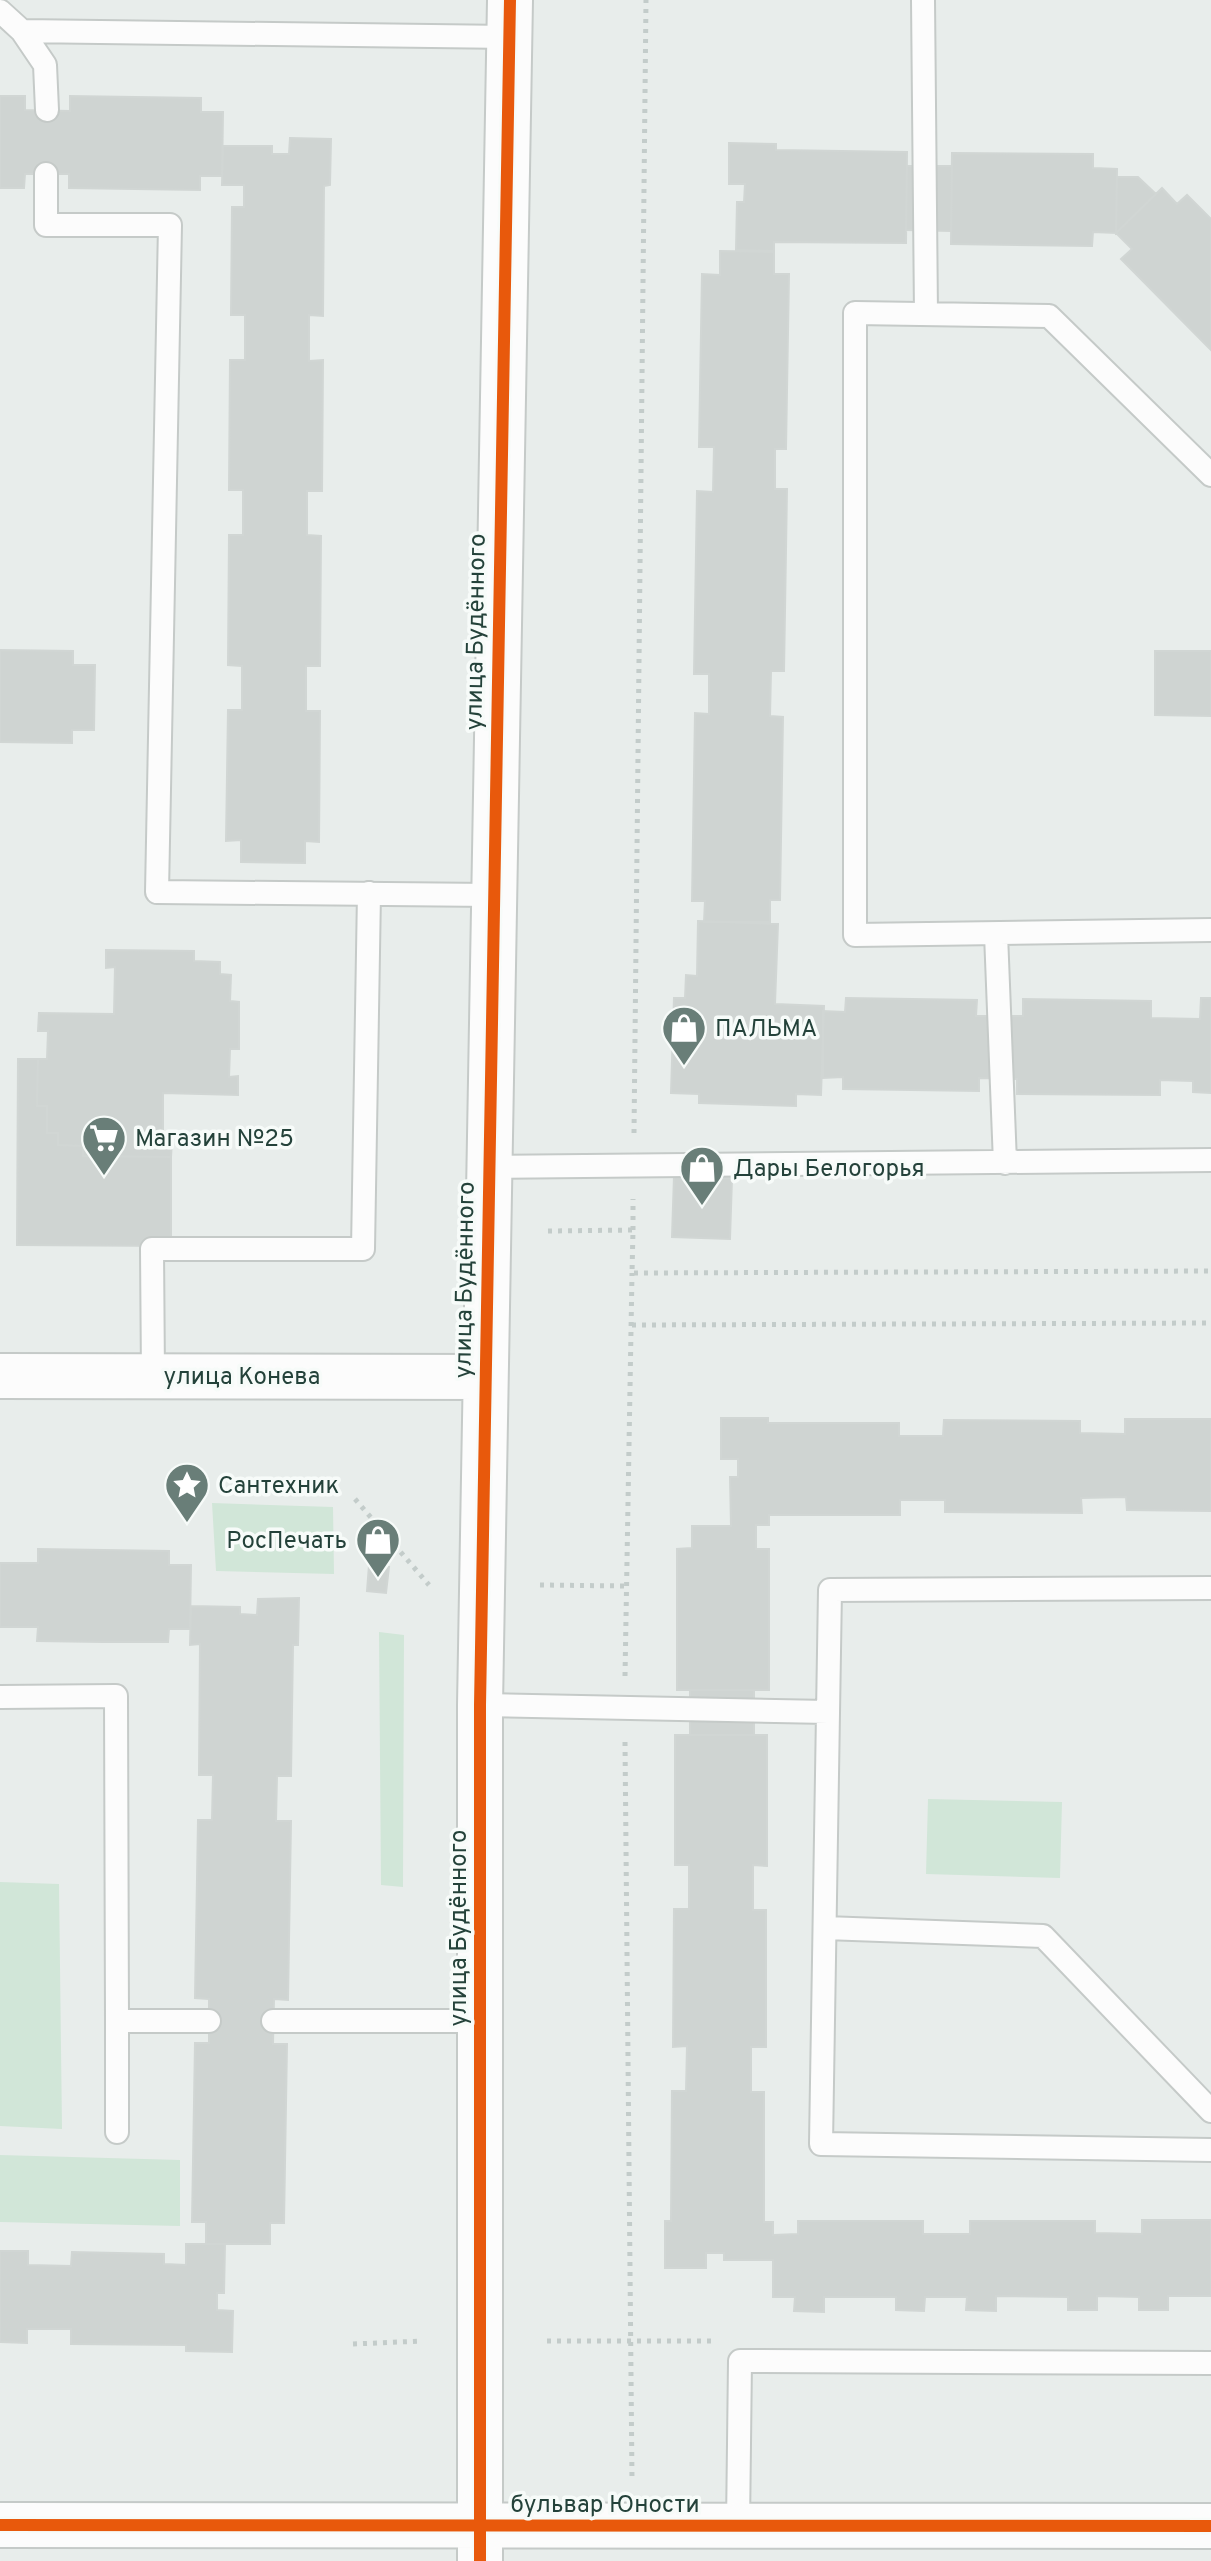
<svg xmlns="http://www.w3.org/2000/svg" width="1211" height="2561" viewBox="0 0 1211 2561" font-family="Overpass,sans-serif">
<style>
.green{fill:#d1e6d8}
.building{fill:#cfd4d2;stroke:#d1d6d4;stroke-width:2}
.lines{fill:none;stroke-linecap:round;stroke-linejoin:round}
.service-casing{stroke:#c5cac8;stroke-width:26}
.tertiary-casing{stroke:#c5cac8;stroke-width:48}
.path{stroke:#c3ccca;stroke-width:5;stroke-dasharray:4 6;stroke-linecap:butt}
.service{stroke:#fcfcfc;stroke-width:22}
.tertiary{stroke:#fcfcfc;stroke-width:44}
.cycleway-casing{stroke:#f7fbf9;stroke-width:17}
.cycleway{stroke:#e8590c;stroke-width:12}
.labels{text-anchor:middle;stroke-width:7;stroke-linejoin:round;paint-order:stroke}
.street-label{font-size:24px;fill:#24423a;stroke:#f7fbf9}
.poi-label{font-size:24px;fill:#24423a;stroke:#f7fbf9;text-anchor:start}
</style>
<rect width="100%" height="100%" fill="#e8edeb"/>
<path class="green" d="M212,1503L333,1507L334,1574L216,1571Z
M379,1632L404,1635L403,1887L381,1885Z
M928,1799L1062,1802L1060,1878L926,1874Z
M0,1882L59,1884L62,2129L0,2126Z
M0,2155L180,2160V2226L0,2222Z"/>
<path class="building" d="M0,96H25V110L70,111V96L201,98V112H223L222,176H200V190L69,188V174H25L24,188H0Z
M290,138L331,139L330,185L324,186L323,316L309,315V361L323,360L322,491H307V535L321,536L320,666H306V711H320L319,842L305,841V863L241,862V840L226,841L228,710H242V666L228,665L229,535H243V490H229L230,360H245V315H231L232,207H244V185H222L223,146H272V154H289Z
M729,143L776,144V150L907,152L906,243L774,242V251L736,250L737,202H744L745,184H729Z
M952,153L1093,154V168L1117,169L1116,233L1093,232L1092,246L951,244Z
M907,166H952L951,231L906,230Z
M1117,177H1138L1156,194L1116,233Z
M1162,188L1177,204L1187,195L1211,219V350L1121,259L1132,249L1116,233Z
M720,251L774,252V274H789L786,449H775V489H787L784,671H771L770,716L783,717L780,900H770V922H704L705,901H692L695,713L709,714V674H694L697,491L713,492L714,447H699L702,274L720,275Z
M0,650L73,651V665H95L94,730H72V743L0,742Z
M1155,651H1211V716L1155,715Z
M698,921L778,924L775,1004L824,1006L821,1095L796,1094V1106L699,1103V1094L671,1093L674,998H685L686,975L697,976Z
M106,950L194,951V961L220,962V974L231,975L230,1001L239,1002V1049H230L229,1077L238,1076V1095L163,1093V1139L172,1140L171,1157L83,1156V1146L58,1145V1133H47V1106H37L38,1059H47L48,1031H38L39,1013L114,1014L115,967L106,968Z
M846,998L977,1000L976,1016H1023V999L1151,1001V1018L1200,1019L1201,998H1211V1093L1193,1092V1081L1160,1080V1095L1017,1094V1079L979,1078V1091L843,1089V1077L823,1078V1011L845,1012Z
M18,1059H38L37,1106H47V1133H58V1145L83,1146V1156L171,1157V1246L17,1245Z
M674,1176L732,1178L730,1239L672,1237Z
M721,1418H768V1423H899V1436H943L944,1420L1080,1421V1433L1125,1434V1419H1211V1511L1127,1510L1126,1497L1081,1498L1082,1513L945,1512V1500H900V1515H769V1525H756V1549H769V1690H677V1549L692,1548V1526H731L730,1477H738V1459H721Z
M38,1549L169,1551V1565H191L190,1629H169L168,1642H103L37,1641L38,1627H0V1563H38Z
M369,1565L389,1567L386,1593L367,1591Z
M299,1598L298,1645H293L291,1776H277L276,1821H291L288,2000L274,1999L273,2044H287L284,2223H270V2244H206V2222H192L195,2043H209V1999L195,1998L198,1820H212L213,1775H199L200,1644L190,1645L191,1606L240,1607V1614L257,1615L258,1599Z
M690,1690H754V1735H690Z
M675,1735H767V1866L753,1865V1910H766V2047H751V2092H764V2222H773V2235L798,2234V2221H923V2234H970V2221H1095V2233L1142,2234V2220H1211V2296H1168V2310H1139V2297L1097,2296V2310H1068V2297L996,2296V2311L966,2310L967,2297H925L924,2311L896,2310V2297H824V2312L794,2311L795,2297H773V2260H724V2253H706V2268H665V2221H671L672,2091H686L687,2046L673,2047L674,1909H689V1865H675Z
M186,2244H225L224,2293H217V2310L233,2311L232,2352L186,2351V2345L71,2344V2329H27V2343L0,2342V2251H28V2265L71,2266L72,2252L164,2254V2264L186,2265Z"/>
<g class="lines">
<g class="service-casing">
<path id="service" d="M923,0L926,314
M0,11L22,31L510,37
M22,31L45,65L47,110
M46,174V225H170L157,892L492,895
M1211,475L1049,316L855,313V935L1211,930
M996,934L1005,1163
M488,1167L1211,1160
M153,1376L152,1249H363L369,893
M1211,1588L830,1590L821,2144L1211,2150
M0,1697L116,1696L117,2021H209
M480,1705L828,1712
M825,1928L1043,1936L1211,2111
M273,2021H481
M117,2132V2021
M738,2526L740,2361L1211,2363"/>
</g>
<g class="tertiary-casing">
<path id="tertiary" d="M0,1376L485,1377
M0,2525L1211,2526
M480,2561V1705L510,0"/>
</g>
<path class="path" d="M634,1133L646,0
M633,1230V1199
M548,1231L633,1230L632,1273L1211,1271
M632,1325L1211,1323
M355,1499L429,1585
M540,1585L626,1586
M625,1676L632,1273
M625,1742L632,2480
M547,2341H714
M353,2344L422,2341"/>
<use href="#service" class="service"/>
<use href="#tertiary" class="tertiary"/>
<g class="cycleway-casing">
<path id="cycleway" d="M0,2525L1211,2526
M480,2561V1705L510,0"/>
</g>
<use href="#cycleway" class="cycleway"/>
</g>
<defs>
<g id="shop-pin" transform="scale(2.3)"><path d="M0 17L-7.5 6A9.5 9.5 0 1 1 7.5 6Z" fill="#697e78" stroke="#f7fbf9"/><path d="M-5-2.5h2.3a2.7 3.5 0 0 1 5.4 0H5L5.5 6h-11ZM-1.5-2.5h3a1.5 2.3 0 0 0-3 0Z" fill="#fff"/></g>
<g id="supermarket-pin" transform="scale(2.3)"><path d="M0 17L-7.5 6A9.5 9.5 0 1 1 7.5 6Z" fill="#697e78" stroke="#f7fbf9"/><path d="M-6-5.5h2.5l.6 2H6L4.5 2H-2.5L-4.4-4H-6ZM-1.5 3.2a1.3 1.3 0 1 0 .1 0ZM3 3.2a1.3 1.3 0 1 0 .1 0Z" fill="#fff"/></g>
<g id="sight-pin" transform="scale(2.3)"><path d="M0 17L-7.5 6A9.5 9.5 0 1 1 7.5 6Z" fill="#697e78" stroke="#f7fbf9"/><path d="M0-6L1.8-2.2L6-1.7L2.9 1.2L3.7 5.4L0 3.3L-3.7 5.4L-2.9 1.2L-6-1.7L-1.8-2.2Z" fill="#fff"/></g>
</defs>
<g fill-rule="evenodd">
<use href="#shop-pin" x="684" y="1028"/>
<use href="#supermarket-pin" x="104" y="1138"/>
<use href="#shop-pin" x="702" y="1168"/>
<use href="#sight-pin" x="187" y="1485"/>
<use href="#shop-pin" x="378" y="1540"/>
</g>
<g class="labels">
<g class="street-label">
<text transform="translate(475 632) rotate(-89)" y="8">улица Будённого</text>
<text transform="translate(464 1280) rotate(-89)" y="8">улица Будённого</text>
<text x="242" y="1384">улица Конева</text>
<text transform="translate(458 1928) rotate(-90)" y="8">улица Будённого</text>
<text x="605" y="2512">бульвар Юности</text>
</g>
<g class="poi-label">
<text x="715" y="1036">ПАЛЬМА</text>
<text x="135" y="1146">Магазин №25</text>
<text x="733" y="1176">Дары Белогорья</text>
<text x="218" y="1493">Сантехник</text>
<text x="347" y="1548" text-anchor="end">РосПечать</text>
</g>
</g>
</svg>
